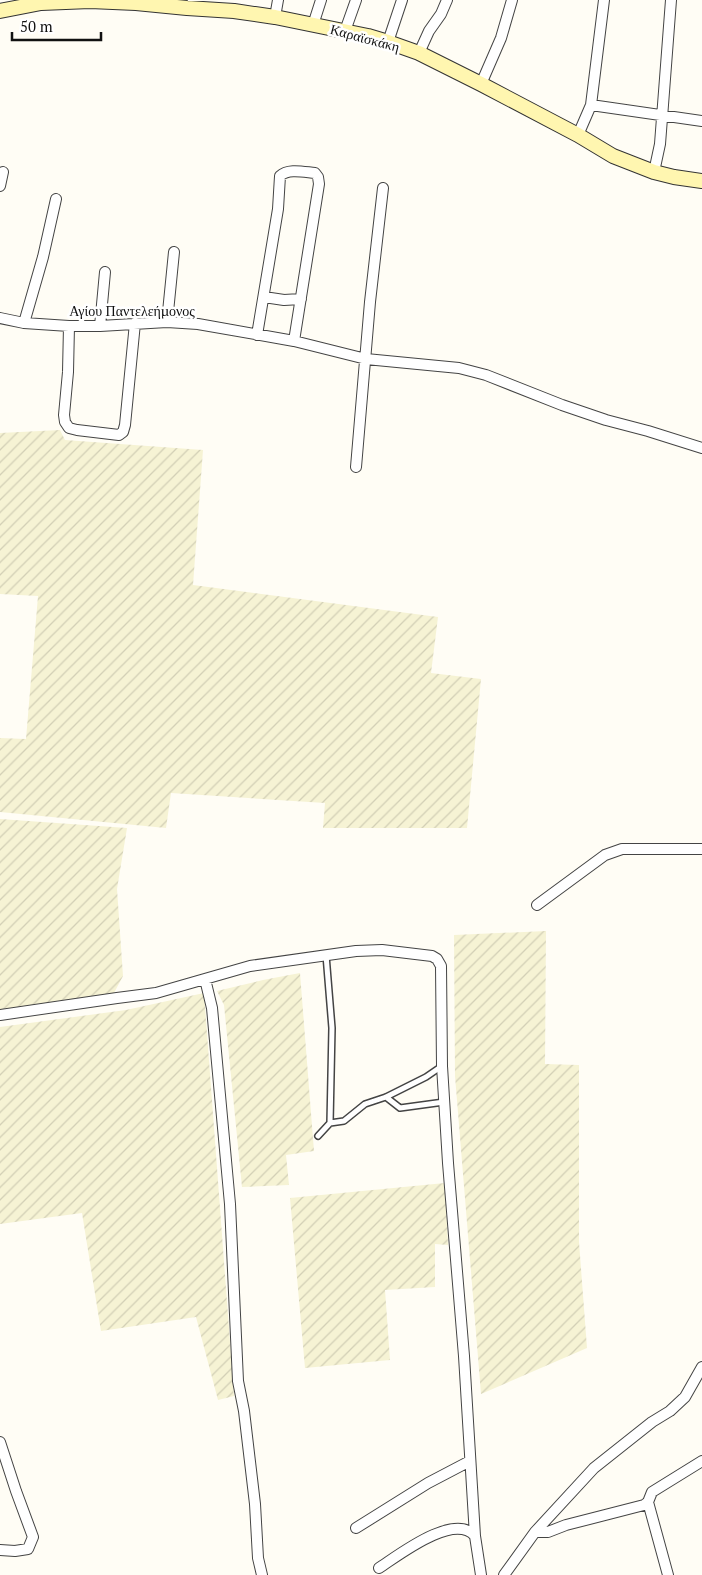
<svg xmlns="http://www.w3.org/2000/svg" width="702" height="1575" viewBox="0 0 702 1575" font-family="'PT Serif',serif">
<style>
.farmland{fill:url(#farmland-furrows)}
.lines{fill:none;stroke-linecap:round;stroke-linejoin:round}
.lane-casing{stroke:#444;stroke-width:8}
.street-casing{stroke:#444;stroke-width:12}
.secondary-casing{stroke:#333;stroke-width:16}
.lane{stroke:#fff;stroke-width:5}
.street{stroke:#fff;stroke-width:10}
.secondary{stroke:#fff6b0;stroke-width:14}
.labels{text-anchor:middle;stroke-width:5;stroke-linejoin:round;paint-order:stroke}
.street-label{font-size:14px;fill:#111;stroke:#fff}
</style>
<defs>
<pattern id="farmland-furrows" width="10" height="10" patternUnits="userSpaceOnUse" patternTransform="scale(1.25)"><rect width="10" height="10" fill="#f6f3d4"/><path d="M-1 1l2-2M0 10L10 0M9 11l2-2" fill="none" stroke="#d2cfb5"/></pattern>
</defs>
<rect width="100%" height="100%" fill="#fffdf5"/>
<path class="farmland" d="M60,430L65,440L203,450L193,585L438,617L431,673L481,679L467,828H323L325,803L171,793L166,828L0,812V738L26,739L38,596L0,594V433Z
M0,819L127,828L117,889L123,976L114,993L0,1010Z
M546,931L545,1064L579,1065V1242L587,1348L481,1394L455,1076L454,935Z
M300,973L314,1151L286,1155L289,1185L242,1187L224,1005L217,991L263,980Z
M204,993L234,1396L218,1400L196,1317L101,1331L82,1213L0,1224V1027L126,1010Z
M445,1183L448,1245L435,1244V1287L385,1290L390,1360L305,1368L290,1198Z"/>
<g class="lines">
<g class="lane-casing">
<path id="lane" d="M386,1097L400,1108L444,1102
M330,1123L344,1121L365,1104L386,1097L426,1077L442,1066
M318,1136L330,1123L332,1028L326,955"/>
</g>
<g class="street-casing">
<path id="street" d="M275,17L278,0
M313,25L321,0
M345,31L356,0
M388,42L402,0
M419,53L429,31L441,14L447,0
M481,84L501,38L512,0
M591,105L702,121
M578,135L591,105L604,0
M654,172L660,144L671,0
M0,186L3,172
M264,297L284,300L301,299
M0,318L24,323L69,326H100L167,322L198,324L294,341L366,359L459,368L486,375L562,405L606,420L648,431L702,448
M167,322L174,252
M24,323L43,257L56,199
M69,326L68,372L64,415L65,422L69,428L77,430L119,435L123,432L125,425L135,323
M100,326L105,272
M257,335L278,209L280,176C288,168 304,172 315,173L318,177L319,184L294,341
M356,467L370,302L383,188
M537,905L605,855L622,849H702
M205,979L212,1008L230,1204L238,1381L244,1411L255,1504L258,1558L262,1575
M0,1015L117,998L156,993L250,966L356,951L382,950L432,956L437,959L441,966L442,1066L448,1163L464,1356L475,1536L481,1575
M0,1442L16,1491L33,1537L28,1549L15,1551L0,1550
M648,1502L668,1575
M356,1528L428,1483L470,1461
M535,1532H548L566,1525L644,1505L648,1502L652,1492L702,1461
M379,1568C399,1555 454,1512 475,1536
M504,1575L535,1532L594,1468L652,1422L670,1411L685,1397L702,1367"/>
</g>
<g class="secondary-casing">
<path id="secondary" d="M0,11L41,3L90,1L136,3L187,8L234,11L275,17L368,36L388,42L419,53L481,84L578,135L613,156L654,172L674,177L702,181"/>
</g>
<use href="#lane" class="lane"/>
<use href="#street" class="street"/>
<use href="#secondary" class="secondary"/>
</g>
<g class="labels">
<g class="street-label">
<text transform="translate(365 38) rotate(15)" y="5">Καραϊσκάκη</text>
<text x="132" y="316">Αγίου Παντελεήμονος</text>
</g>
</g>
<path d="M12 32v8h89v-8" fill="none" stroke="#111111" stroke-width="2.5"/>
<text x="20" y="32" font-size="15" fill="#111111" stroke="#ffffff" stroke-width="4" paint-order="stroke">50 m</text>
</svg>
